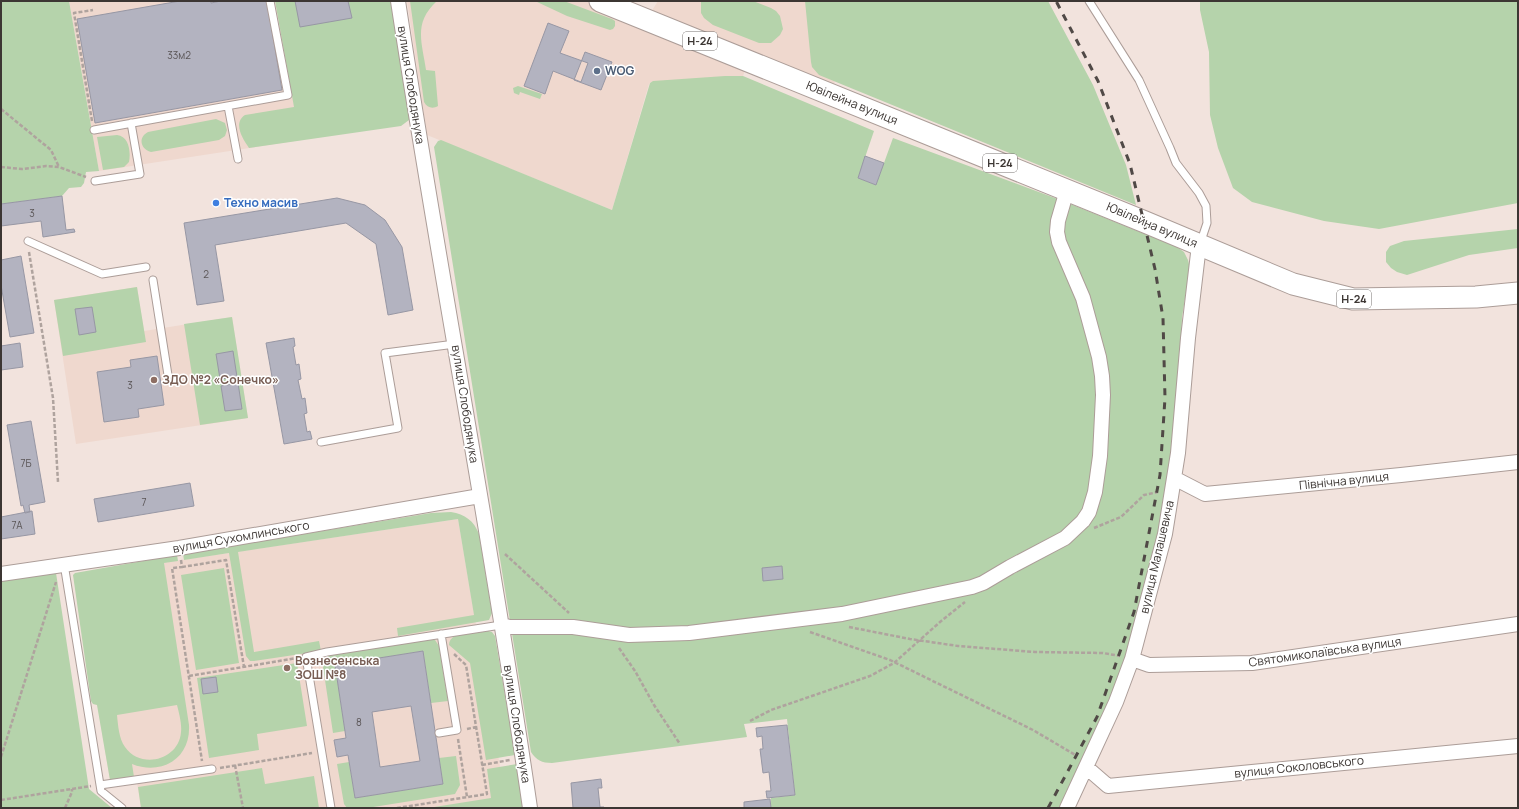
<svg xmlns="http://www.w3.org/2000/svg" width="1519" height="809" viewBox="0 0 1519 809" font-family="Manrope,sans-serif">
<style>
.built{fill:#efd8ce}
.green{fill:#b5d3ab;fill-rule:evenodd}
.building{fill:#b3b3c0;stroke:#9797a4;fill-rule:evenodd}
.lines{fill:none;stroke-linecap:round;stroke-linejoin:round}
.service-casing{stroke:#ac9d98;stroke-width:9}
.minor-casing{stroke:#ac9d98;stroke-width:16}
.primary-casing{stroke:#ac9d98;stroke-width:23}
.path{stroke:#afa39e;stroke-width:2.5;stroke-dasharray:4 2;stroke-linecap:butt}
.service{stroke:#fff;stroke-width:7}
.minor{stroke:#fff;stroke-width:14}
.primary{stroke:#fff;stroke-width:21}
.rail{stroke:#504946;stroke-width:3;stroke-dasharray:7 7;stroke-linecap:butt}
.service-dot{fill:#5c6f8a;stroke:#fff;stroke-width:1.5}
.shop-dot{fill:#3f7fe0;stroke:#fff;stroke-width:1.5}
.education-dot{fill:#8d6e63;stroke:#fff;stroke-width:1.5}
.labels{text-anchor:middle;stroke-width:3;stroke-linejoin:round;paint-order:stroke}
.number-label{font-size:10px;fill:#5a5556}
.shield{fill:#fff;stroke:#767270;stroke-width:1}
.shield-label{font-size:11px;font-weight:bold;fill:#3c3633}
.service-label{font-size:12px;font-weight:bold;fill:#4e5e75;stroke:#fff;text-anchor:start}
.street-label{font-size:12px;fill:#3c3633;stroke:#fff}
.shop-label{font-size:12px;font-weight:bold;fill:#366cbe;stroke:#fff;text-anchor:start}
.education-label{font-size:12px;font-weight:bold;fill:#785e54;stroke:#fff;text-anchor:start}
</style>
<rect width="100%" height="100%" fill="#f2e3dd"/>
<path class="built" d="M69,1H275L301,140L99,171Z
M407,1H585L747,65L743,76L651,82L649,84L612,210L427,135Z
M658,1H844L834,87L651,12Z
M137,287L144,331L232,317L248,418L76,444L54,300Z
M458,519L507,808H141L136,776L110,780L76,577L181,560Z"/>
<path class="green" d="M1,1H69L99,171L86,172L84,183L81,187L69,188L62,196L1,204Z
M275,1H395L411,116L409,120L401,126L249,148C242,138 233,123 245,115L294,107Z
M410,1H437C413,23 422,42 426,70L435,71L438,106C433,109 427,108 424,102Z
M535,1H564L612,19L615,21V26L613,29L610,30L567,16Z
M701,1H753L771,8L776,11L780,16L783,29L780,35L771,43H759L713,25L704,18L701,13Z
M805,1H1048L1093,85L1126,165L1136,205L819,75L812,67L811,62Z
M1200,1H1518V203L1379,229L1324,221L1252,202L1233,188L1218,148L1210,115L1209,52L1200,10Z
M725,76H743L874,131L858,178L876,185L893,138L1063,201L1177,247L1184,252L1188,260L1190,268L1182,317L1179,406L1159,537L1128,658L1109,706L1082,759L1059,808H771V798L795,795L787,719L744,724L747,737L552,763C542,763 536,760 531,752L434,147L438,141L441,140L612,210L650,83L653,81Z
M518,86L542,94L540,99L520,92L519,95L514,93L513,88Z
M216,119L225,123L227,130L225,136L219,140L151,152C140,149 138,137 148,132Z
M117,135C129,136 131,152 129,162L124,167L103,170L97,137Z
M1518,229V248L1469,255L1407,275L1397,272L1391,268L1386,262V252L1390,246L1404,241Z
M137,287L146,342L63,356L54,300Z
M232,317L248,418L200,425L184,324Z
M451,512C465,514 474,521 479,534L492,613L489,620L398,636L397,628L474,615L458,519L238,552L254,652L319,641L321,651L254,661H250L246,656L229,553L184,560L183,554L431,513Z
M177,555L178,561L164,563L189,725C191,758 162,776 132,764L134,777L110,780L97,705L93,704L91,701L73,575L75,573ZM177,705C179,713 182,724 181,732C179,760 141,770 125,747C119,739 118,725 117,715Z
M224,568L239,663L196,670L181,575Z
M56,573L89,789L112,808H1V580Z
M488,631L492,632L495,636L515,755L486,760L470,663L449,645C449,641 451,638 455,636Z
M428,639L435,640L439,646L448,701L431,703L423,651L335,665L345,731L333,733L323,667C322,661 325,656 332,655Z
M297,663L307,726L257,734L259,750L209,758L197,678Z
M456,756L460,785L455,794L367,808H347L344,804L337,764L349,762L355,798L443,784L439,758Z
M517,764L524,808H428L491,798L487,769Z
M262,768L265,784L314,776L319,808H141L138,787Z"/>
<path class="building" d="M180,1H211V3L221,1H267L282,90L95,123L77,19Z
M295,1H348L352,18L300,27Z
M548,23L569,31L560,53L588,63L581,82L553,71L545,94L524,86Z
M585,52L612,62L601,90L574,80Z
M865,156L884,163L876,185L858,178Z
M62,196L66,230L74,229L75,232L43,237L41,221L1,226V204Z
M337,198L365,205L385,220L402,247L413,310L388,315L376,244L346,223L215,245L224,301L197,305L184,223Z
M21,256L34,333L10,337L1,285V260Z
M92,307L96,332L79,335L75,309Z
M294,338L295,346L293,347L296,365L299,364L301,379L298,380L302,399L305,398L307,413L304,414L307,432L310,431L312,439L284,444L266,343Z
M20,343L23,367L1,370V346Z
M233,351L237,377L220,379L216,354Z
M157,356L164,405L138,409L139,417L104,422L97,372L131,367L130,360Z
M238,383L242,409L225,411L221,386Z
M31,421L45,502L29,505L30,512L25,513L23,505L21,506L7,425Z
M190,483L194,506L98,522L94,499Z
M32,511L35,534L1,539V517Z
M782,566L783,579L763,581L762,568Z
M423,651L443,784L355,798L348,755L337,757L334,740L346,738L335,665ZM411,706L420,761L380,767L372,712Z
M216,677L218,692L203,694L201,679Z
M787,725L795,795L767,798L766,791H771L769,772L763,773L760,749H763L762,736L757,737L756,728Z
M601,779L602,788H598L600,807H604V808H573L571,783Z
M770,799L771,808H744V802Z"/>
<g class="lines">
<g class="service-casing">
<path id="service" d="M1089,1L1139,80L1170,148L1176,163L1199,193L1206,206L1207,223L1200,244
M228,106L238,159
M94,130L288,95L270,1
M95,181L140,174L131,123
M28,241L102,274L146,267
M153,280L168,375
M321,442L398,428L385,353L455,344
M64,564L101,791L122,808
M439,733L457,730L441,634
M100,785L212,769
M331,808L306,657L327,652L501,625"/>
</g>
<g class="minor-casing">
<path id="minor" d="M398,1C439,271 491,538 530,808
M1174,478L1205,494L1401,475L1518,462
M1,574L179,548L480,496
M501,625L510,627H573L629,635L689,633L842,614L972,587L983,583L1010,567L1065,538L1083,521L1089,512L1095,492L1100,456L1103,395L1102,376L1099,357L1083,298L1059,242L1057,232L1058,221L1067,190
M1132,659L1149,665L1252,663L1518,624
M1086,767L1108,786L1518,746
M1067,808L1116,702L1132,659L1165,534L1178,453L1188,338L1199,245"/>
</g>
<g class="primary-casing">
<path id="primary" d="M600,1L1145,222L1293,284L1353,299L1476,297L1518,293"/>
</g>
<path class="path" d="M1,109L51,150L59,167
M92,121L74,13L93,10
M1,167L22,169L46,166L59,167L86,177
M29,252L53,398L58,482
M1094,528L1121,517L1144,495L1158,492
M505,554L569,613
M181,560L182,567L172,568L202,761
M182,567L226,560L244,667
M849,627L910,639L958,646L1035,652L1103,653L1120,656
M810,632L890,660L1033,730L1077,756
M619,648L635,671L654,705L680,744
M189,676L297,658
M750,721L771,710L870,676L894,663L940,622L965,602
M467,729L476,727
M458,739L467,797
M1,757L56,582
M235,765L243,808
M482,765L510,760
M220,768L312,753
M1,800L91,786
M65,808L72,792V789
M397,808L487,794L466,665L454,654"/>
<use href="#service" class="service"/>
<use href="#minor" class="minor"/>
<use href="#primary" class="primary"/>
<path class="rail" d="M1048,808L1097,717L1134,612L1160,475L1165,398L1163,318L1155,269L1130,164L1098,81L1056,1"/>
</g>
<circle class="service-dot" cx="597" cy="71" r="4"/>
<circle class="shop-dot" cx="216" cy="203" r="4"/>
<g class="education-dot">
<circle cx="154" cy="380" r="4"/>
<circle cx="287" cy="668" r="4"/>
</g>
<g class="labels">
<g class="number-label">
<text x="179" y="59">33м2</text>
<text x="32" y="217">3</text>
<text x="206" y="278">2</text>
<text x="130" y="389">3</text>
<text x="26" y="467">7Б</text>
<text x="144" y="506">7</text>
<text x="17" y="529">7А</text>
<text x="359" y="726">8</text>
</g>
<g class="shield">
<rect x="683" y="32" width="34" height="18" rx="3"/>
<rect x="983" y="154" width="34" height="18" rx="3"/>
<rect x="1337" y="290" width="34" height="18" rx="3"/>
</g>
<g class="shield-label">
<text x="700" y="45">Н-24</text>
<text x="1000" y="167">Н-24</text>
<text x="1354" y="303">Н-24</text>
</g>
<g class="service-label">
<text x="605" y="75">WOG</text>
</g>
<g class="street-label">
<text transform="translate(411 85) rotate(81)" y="4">вулиця Слободянука</text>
<text transform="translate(852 103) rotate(22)" y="4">Ювілейна вулиця</text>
<text transform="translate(1152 225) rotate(23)" y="4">Ювілейна вулиця</text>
<text transform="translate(465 404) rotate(81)" y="4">вулиця Слободянука</text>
<text transform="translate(1344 481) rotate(-6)" y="4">Північна вулиця</text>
<text transform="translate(241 537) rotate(-10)" y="4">вулиця Сухомлинського</text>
<text transform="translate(1157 557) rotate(-77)" y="4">вулиця Малашевича</text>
<text transform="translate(1325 652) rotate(-8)" y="4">Святомиколаївська вулиця</text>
<text transform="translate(517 724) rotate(81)" y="4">вулиця Слободянука</text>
<text transform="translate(1299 767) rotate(-6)" y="4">вулиця Соколовського</text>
</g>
<g class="shop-label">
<text x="224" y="207">Техно масив</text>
</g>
<g class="education-label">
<text x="162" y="384">ЗДО №2 «Сонечко»</text>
<text x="295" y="665">Вознесенська<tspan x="295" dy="14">ЗОШ №8</tspan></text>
</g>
</g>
<rect width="1519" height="809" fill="none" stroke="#3c3633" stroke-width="4"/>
</svg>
